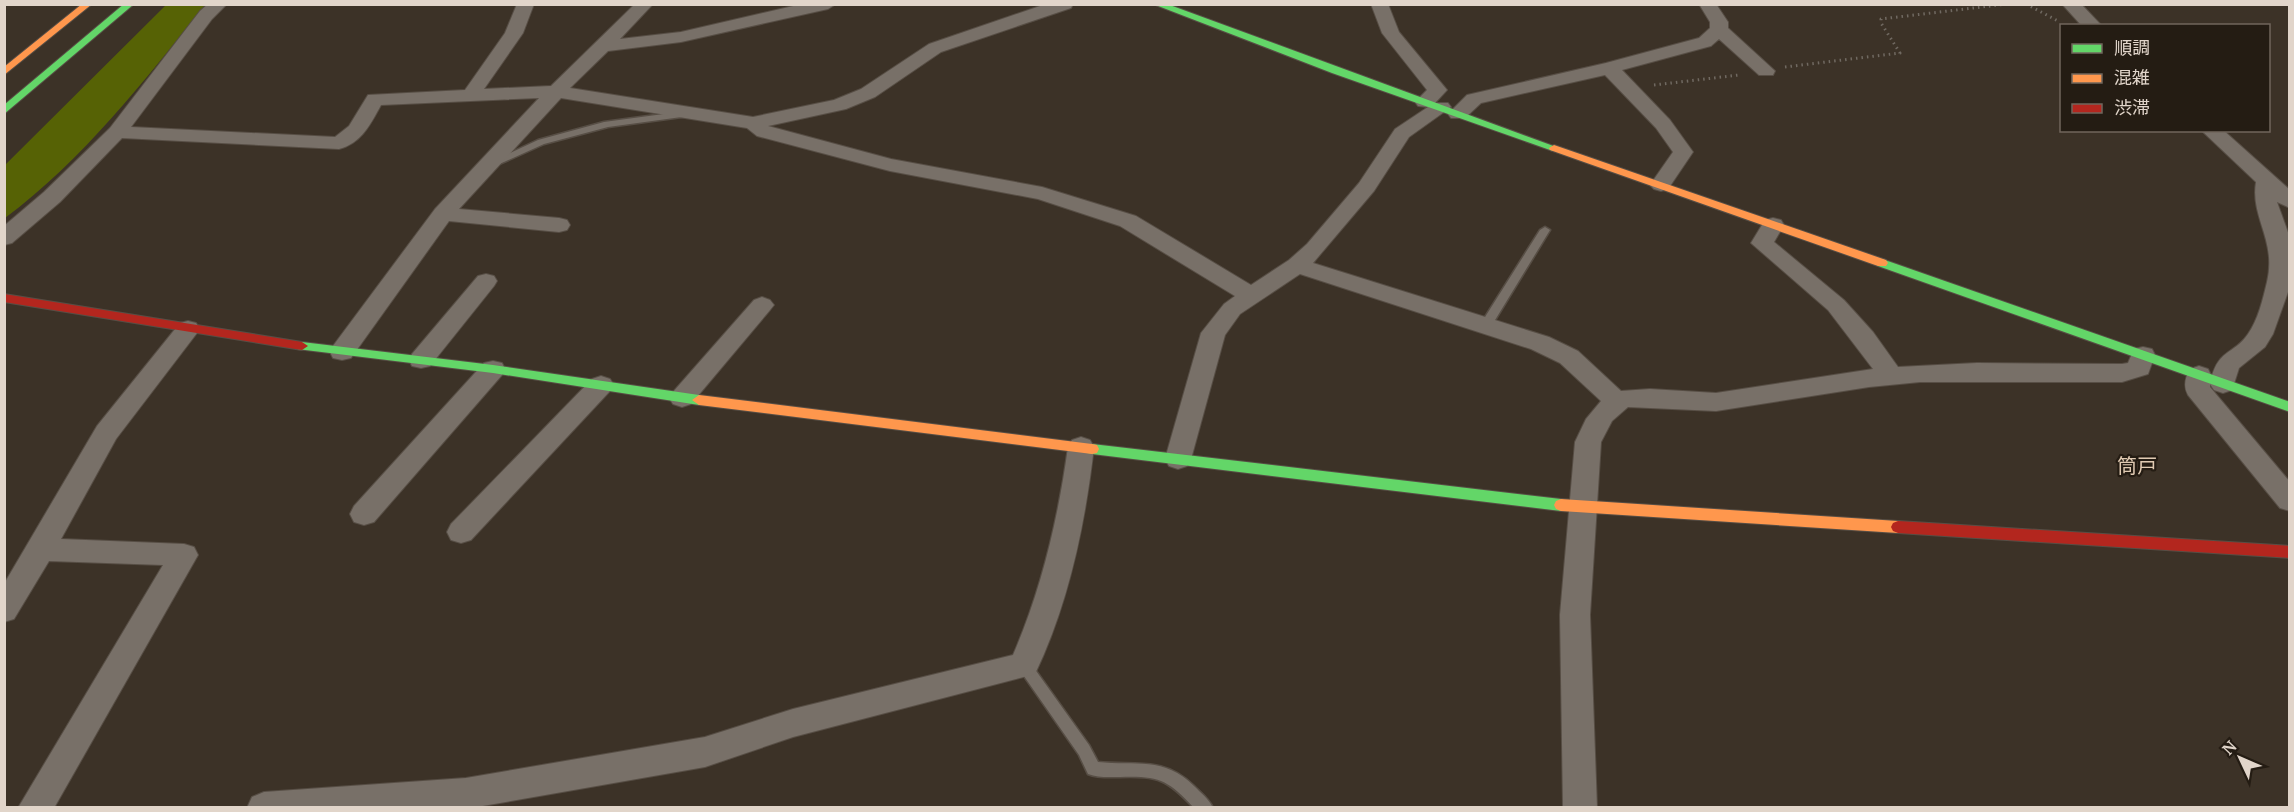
<svg xmlns="http://www.w3.org/2000/svg" width="2294" height="812" viewBox="0 0 2294 812" font-family="'PT Serif','Noto Sans JP',serif">
<style>
.forest{fill:#566205}
.lines{fill:none;stroke-linecap:round;stroke-linejoin:round}
.lane-casing{stroke:#574e45;stroke-width:3}
.street-casing{stroke:#574e45;stroke-width:2}
.fast-casing{stroke:#574e45;stroke-width:2}
.slow-casing{stroke:#574e45;stroke-width:2}
.jam-casing{stroke:#574e45;stroke-width:2}
.path{stroke:#706961;stroke-width:3;stroke-dasharray:1.5 4;stroke-linecap:butt}
.lane{fill:#787068;fill-rule:evenodd}
.street{fill:#787068;fill-rule:evenodd}
.fast{fill:#63d668;fill-rule:evenodd}
.slow{fill:#ff974d;fill-rule:evenodd}
.jam{fill:#b3261e;fill-rule:evenodd}
.labels{text-anchor:middle;stroke-width:4.5;stroke-linejoin:round;paint-order:stroke}
.quarter-label{font-size:20px;fill:#e0cab2;stroke:#241c13}
</style>
<rect width="100%" height="100%" fill="#3c3227"/>
<path class="forest" d="M166,5H205C144,81 83,160 5,218V165Z"/>
<g class="lines">
<g class="lane-casing">
<path id="lane" d="M686,111L689,112V116L608,127L544,144L495,166L492,167L487,164L538,140L604,122Z
M1545,227L1550,230L1492,325L1486,329L1482,328L1480,325L1540,230Z
M1024,659L1029,661L1089,745L1098,762C1136,766 1164,756 1194,786C1201,793 1209,799 1213,808H1194C1167,779 1159,776 1120,777C1109,777 1098,778 1088,774L1079,755L1019,669L1017,665L1019,661Z"/>
</g>
<g class="street-casing">
<path id="street" d="M208,4H227L212,19L131,127L335,137L349,126L368,95L465,90L505,33L517,4H534L523,33L484,89L551,86L635,4H653L620,39L681,32L802,4H836L828,9L681,42L608,51L570,88L753,117L834,100L861,89L929,44L1046,4H1073L1071,8L941,52L875,97L846,109L768,126L891,159L1042,187L1136,216L1251,285L1289,260L1307,244L1359,183L1395,129L1428,107L1418,106L1415,102L1427,90L1382,33L1371,4H1388L1399,32L1447,90L1435,103H1448L1451,107L1409,137L1374,191L1313,263L1549,337L1578,351L1621,391L1650,389L1716,393L1873,369L1828,310L1751,243L1765,220L1773,218L1781,220L1784,225L1774,242L1844,300L1873,332L1898,367L1977,363L2122,364L2128,363L2134,349L2143,347L2152,349L2155,355L2148,374L2122,382H1920L1869,387L1716,411L1628,407L1612,421L1601,442L1590,615L1597,808H1563L1560,615L1575,442L1586,419L1601,401L1560,363L1531,349L1300,274L1240,314L1225,335L1191,459L1187,466L1178,469L1169,466L1165,459L1201,333L1224,304L1235,296L1120,226L1038,199L890,171L757,136L747,128L561,98L459,209L559,218L567,220L570,225L567,230L559,232L449,221L351,358L342,360L333,358L330,352L333,346L435,209L539,98L381,105C371,123 362,143 339,149L122,138L60,202L12,243L4,245V226L44,192L110,128L200,11Z
M1699,4H1716L1728,22V28L1775,71L1773,75H1759L1719,39L1711,46L1622,70L1670,120L1693,152L1668,189L1661,191L1654,189L1650,185L1673,152L1656,128L1605,75L1481,103L1465,118H1451L1448,114L1467,95L1606,63L1699,38L1710,28V22Z
M2062,4H2081L2102,26H2082Z
M2201,130H2223L2290,190V208L2277,202L2290,238L2288,292L2273,334L2265,347L2239,368L2232,390L2223,393L2214,390L2210,384C2217,348 2233,356 2248,334C2258,320 2263,299 2267,282C2277,240 2250,218 2256,182Z
M486,274L494,276L497,281L494,286L430,366L421,368L412,366L409,360L412,354L478,276Z
M762,297L770,300L774,305L770,310L691,404L682,407L673,404L669,398L673,392L754,300Z
M188,321L196,323L200,329L116,439L61,539L184,544L194,547L198,555L54,808H18L163,565L49,561L14,619L4,622V584L97,426L180,323Z
M493,361L502,363L505,369L502,375L374,522L364,525L354,522L350,514L354,506L484,363Z
M2199,366L2208,369L2211,375L2210,387L2290,482V511L2280,508L2188,395C2183,386 2185,378 2190,369Z
M601,376L610,379L614,385L610,391L471,540L461,543L451,540L447,532L451,524L592,379Z
M1081,437L1090,440L1094,447C1085,525 1069,603 1035,674L793,737L705,767L471,808H247L252,797L264,792L466,778L705,737L793,709L1013,655C1042,588 1058,519 1068,447L1072,440Z"/>
</g>
<g class="fast-casing">
<path id="fast" d="M124,4H134L4,114V105Z
M1153,4H1167L1559,148L1554,151L1550,150L1332,73Z
M1882,259L2290,402V412L1878,266L1876,263L1878,260Z
M302,342L493,365L699,395L706,400L699,405L493,373L297,349L296,346Z
M1092,444L1561,499L1566,501L1568,505L1566,509L1561,511L1092,454L1087,453L1085,449L1087,445Z"/>
</g>
<g class="slow-casing">
<path id="slow" d="M82,4H92L4,75V67Z
M1554,145L1886,260L1888,263L1886,266H1878L1550,150L1549,148Z
M699,395L1092,444L1097,445L1099,449L1097,453L1092,454L699,405L692,400Z
M1561,499L1898,521L1903,523L1905,527L1903,531L1898,533L1561,511L1556,509L1554,505L1556,501Z"/>
</g>
<g class="jam-casing">
<path id="jam" d="M4,294L302,342L308,346L302,350L4,302Z
M1898,521L2290,546V558L1898,533L1893,531L1891,527L1893,523Z"/>
</g>
<path class="path" d="M2026,4L2058,21
M1785,67L1900,53L1881,23V19L2007,4
M1654,85L1739,75"/>
<use href="#lane" class="lane"/>
<use href="#street" class="street"/>
<use href="#fast" class="fast"/>
<use href="#slow" class="slow"/>
<use href="#jam" class="jam"/>
</g>
<g class="labels">
<g class="quarter-label">
<text x="2137" y="473">筒戸</text>
</g>
</g>
<rect width="2294" height="812" fill="none" stroke="#e1d5ca" stroke-width="12"/>
<rect x="2060" y="24" width="210" height="108" fill="#241c13" stroke="#70665c" stroke-width="1.5"/>
<rect x="2072" y="44" width="30" height="9" fill="#63d668" stroke="#70665c" stroke-width="1.5"/>
<text x="2114" y="54" font-size="18" fill="#e1d5ca">順調</text>
<rect x="2072" y="74" width="30" height="9" fill="#ff974d" stroke="#70665c" stroke-width="1.5"/>
<text x="2114" y="84" font-size="18" fill="#e1d5ca">混雑</text>
<rect x="2072" y="104" width="30" height="9" fill="#b3261e" stroke="#70665c" stroke-width="1.5"/>
<text x="2114" y="114" font-size="18" fill="#e1d5ca">渋滞</text>
<g transform="translate(2240 758) rotate(314)" stroke="#241c13" stroke-width="4.5" paint-order="stroke">
<path d="M0-4.5L10 22L0 15L-10 22Z" fill="#e1d5ca"/>
<text y="-9" font-size="16" font-weight="bold" text-anchor="middle" fill="#e1d5ca">N</text>
</g>
</svg>
